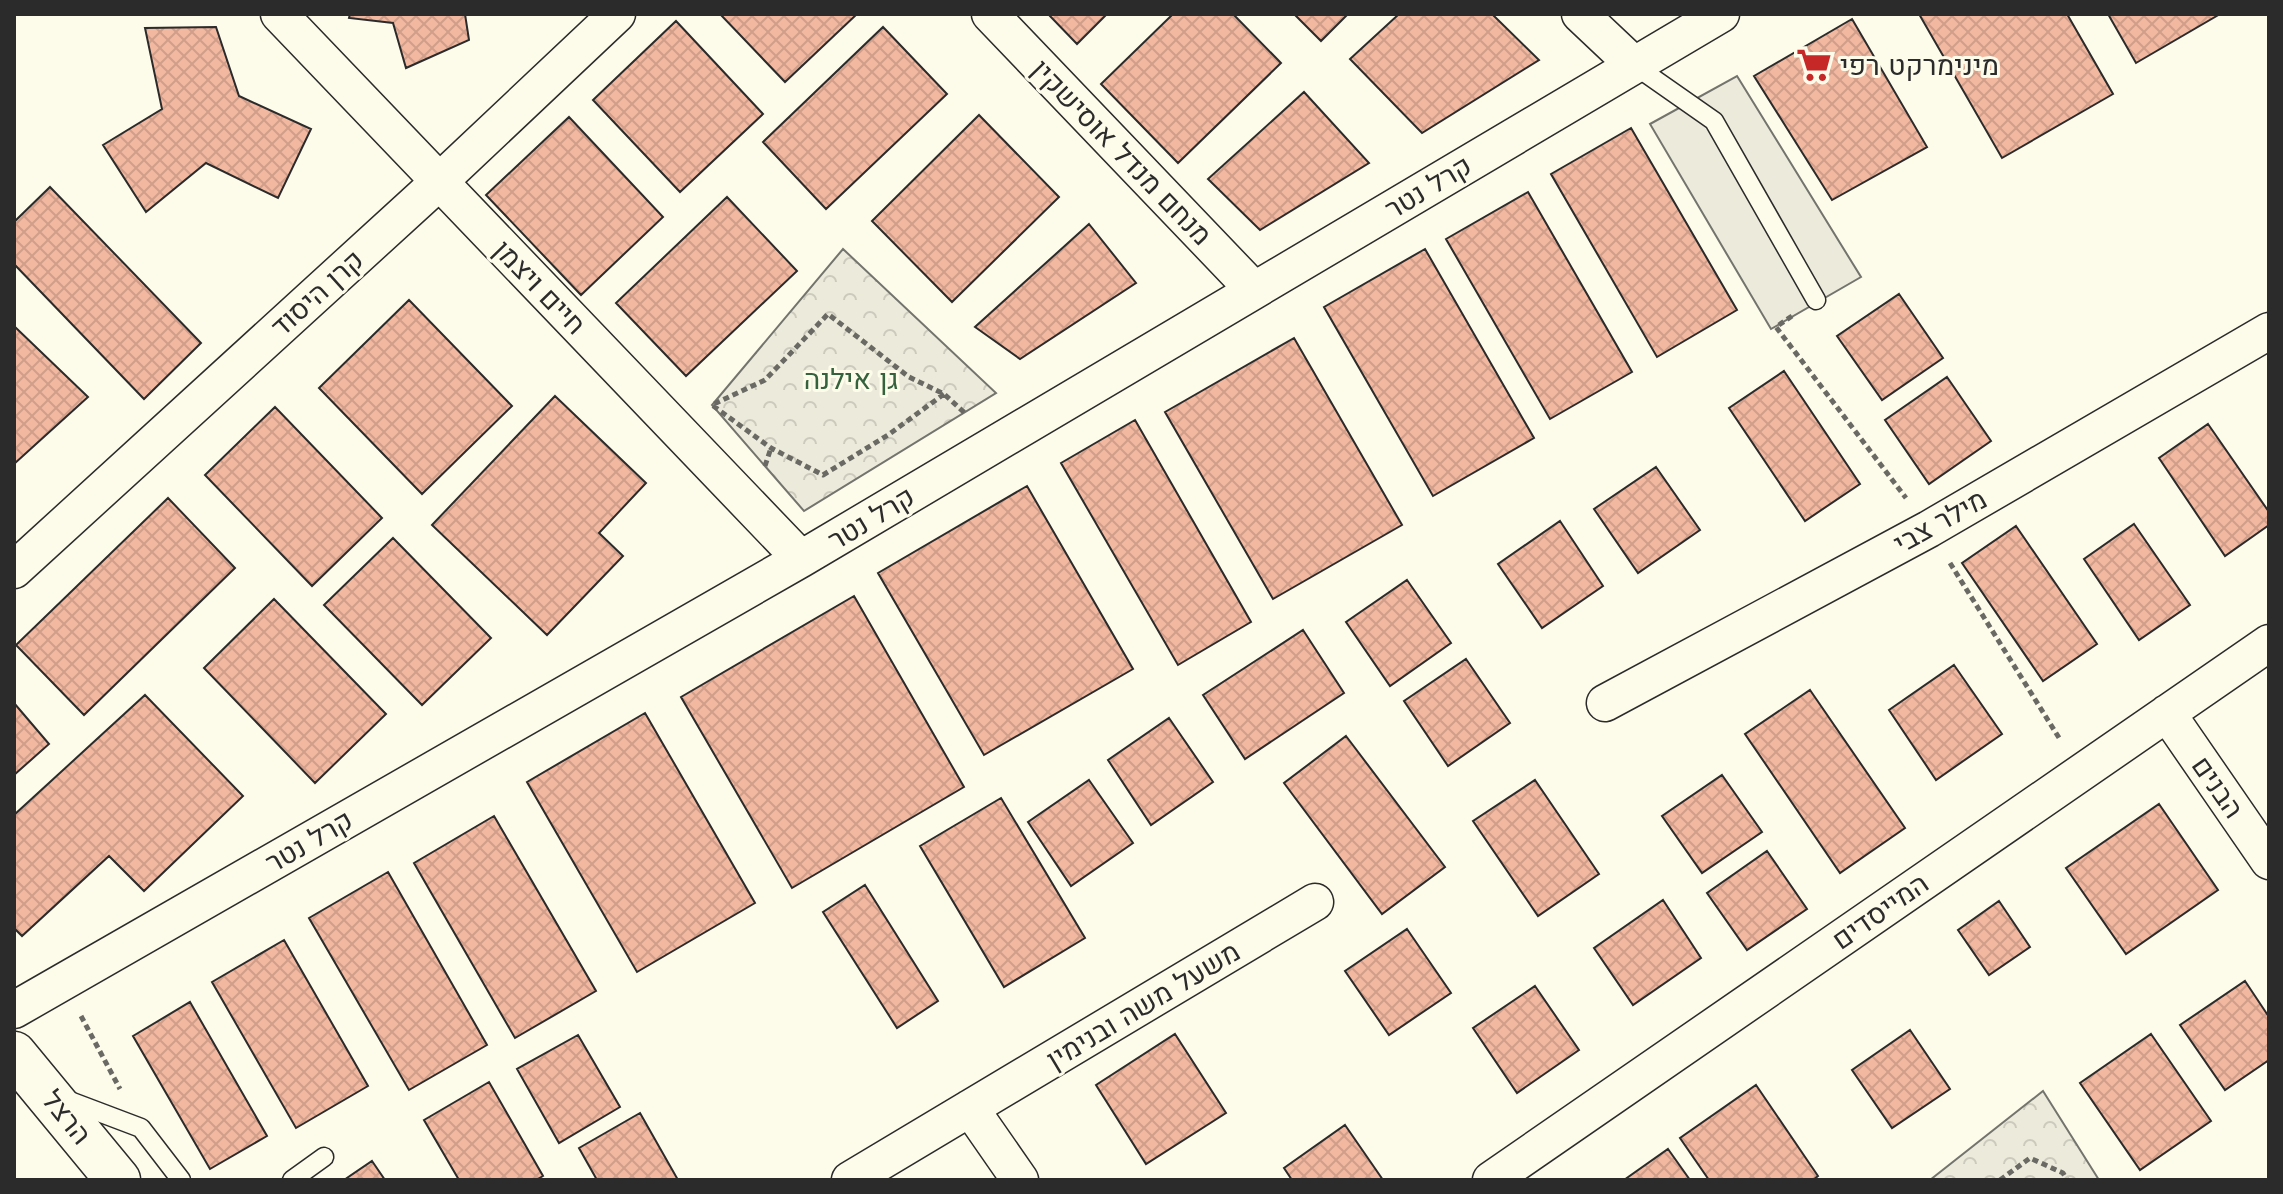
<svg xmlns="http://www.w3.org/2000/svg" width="2283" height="1194" viewBox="0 0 2283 1194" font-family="Jost,Heebo,sans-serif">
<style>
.forest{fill:url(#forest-crowns);stroke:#74746e;stroke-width:2}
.parking{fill:#eceadb;stroke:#74746e;stroke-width:2}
.building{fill:url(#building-cross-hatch);stroke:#2b2b2b;stroke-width:2}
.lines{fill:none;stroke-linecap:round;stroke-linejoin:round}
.lane-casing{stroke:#2b2b2b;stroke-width:21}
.street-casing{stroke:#2b2b2b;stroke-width:39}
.primary-casing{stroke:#2b2b2b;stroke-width:47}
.path{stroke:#6a6964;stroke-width:5;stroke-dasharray:6 4;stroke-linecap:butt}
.lane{stroke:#fdfbea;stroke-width:18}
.street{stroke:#fdfbea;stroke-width:36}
.primary{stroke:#fdfbea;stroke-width:44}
.labels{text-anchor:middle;stroke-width:6;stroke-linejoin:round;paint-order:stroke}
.poi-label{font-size:28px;fill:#2b2b2b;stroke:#fdfbea;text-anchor:start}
.street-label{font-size:28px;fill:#2b2b2b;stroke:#fdfbea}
.park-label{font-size:28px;fill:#34623c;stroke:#fdfbea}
</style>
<defs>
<pattern id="forest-crowns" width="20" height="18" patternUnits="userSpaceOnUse" patternTransform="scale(2)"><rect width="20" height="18" fill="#ecebdb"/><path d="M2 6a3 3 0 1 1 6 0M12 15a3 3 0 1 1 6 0" fill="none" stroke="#cbcabc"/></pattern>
<pattern id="building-cross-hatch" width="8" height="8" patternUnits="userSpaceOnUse" patternTransform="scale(2)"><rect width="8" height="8" fill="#f2b8a0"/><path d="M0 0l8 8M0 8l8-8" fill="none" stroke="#d09e8a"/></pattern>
</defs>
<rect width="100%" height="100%" fill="#fdfbea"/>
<path class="forest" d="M843,249L996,393L804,511L712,405Z
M2043,1091L2099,1180H1930Z"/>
<path class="parking" d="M1737,76L1861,277L1771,329L1650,124Z"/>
<path class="building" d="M350,14H465L469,40L406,68L393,23L349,18Z
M720,14H857L785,82Z
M1048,14H1107L1077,44Z
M1173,14H1233L1281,63L1178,163L1101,84Z
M1294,14H1348L1321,41Z
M1399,14H1492L1539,60L1422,133L1350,59Z
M1919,14H2067L2113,94L2002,158Z
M2108,14H2220L2136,63Z
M1852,19L1927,147L1832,200L1754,76Z
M676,21L763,114L680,192L593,100Z
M216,27L239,96L311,129L278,198L206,163L146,212L103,145L162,109L145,28Z
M883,27L947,94L826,209L763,142Z
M1304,92L1369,163L1260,230L1208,179Z
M979,115L1059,197L952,302L872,221Z
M569,117L663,217L581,295L486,195Z
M1631,128L1737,310L1657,357L1551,174Z
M50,187L201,343L144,399L14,264V222Z
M1528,192L1632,372L1550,419L1446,239Z
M727,197L797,271L686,376L616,303Z
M1089,224L1136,283L1020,359L975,327Z
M1425,249L1534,438L1433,496L1324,307Z
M1899,294L1943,358L1882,400L1837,336Z
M409,300L512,406L422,494L319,388Z
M14,326L88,397L14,464Z
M1294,338L1402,525L1273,599L1165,412Z
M1784,371L1860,484L1805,521L1729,408Z
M1947,377L1991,441L1929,484L1885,420Z
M555,396L646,483L599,533L623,556L547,635L432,525Z
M275,407L382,518L312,586L205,475Z
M1135,420L1251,622L1178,665L1061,463Z
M2208,424L2269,512V525L2225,556L2159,458Z
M1656,467L1700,530L1638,573L1594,509Z
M1027,486L1133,669L984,755L878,573Z
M168,498L235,568L84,715L16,645Z
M1560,521L1603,586L1542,628L1498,564Z
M2134,524L2190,605L2139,640L2084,559Z
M2016,526L2097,644L2043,681L1962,563Z
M393,538L491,638L422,705L324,605Z
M1407,580L1451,643L1390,686L1346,622Z
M854,596L964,787L792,888L681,697Z
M274,599L386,714L315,783L204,668Z
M1303,630L1344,693L1245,759L1203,695Z
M1466,659L1510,723L1448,766L1404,701Z
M1954,665L2002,734L1936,780L1889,710Z
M1810,690L1905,828L1840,873L1745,734Z
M145,695L243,796L144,891L109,856L22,936L14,928V815Z
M14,703L49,744L14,775Z
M645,713L755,903L637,972L527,782Z
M1169,718L1213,782L1151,825L1108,760Z
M1346,736L1445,867L1382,914L1284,783Z
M1722,775L1762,832L1702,873L1662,816Z
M1089,780L1133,843L1071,886L1028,822Z
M1535,780L1599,874L1538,916L1473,821Z
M1001,798L1085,938L1004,987L920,846Z
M2159,804L2218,890L2126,954L2066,868Z
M494,816L596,991L515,1038L414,863Z
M1767,851L1807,909L1747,950L1707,893Z
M388,872L487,1045L409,1090L309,918Z
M865,885L938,1001L897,1028L823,912Z
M1663,900L1701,958L1633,1005L1594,948Z
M1999,901L2030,947L1989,975L1958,930Z
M1407,929L1451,993L1389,1035L1345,971Z
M284,940L368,1086L296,1128L212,982Z
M2245,981L2269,1017V1060L2225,1090L2180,1025Z
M1535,986L1579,1050L1517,1093L1473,1028Z
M190,1002L267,1136L210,1169L133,1036Z
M1910,1030L1950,1089L1892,1128L1852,1070Z
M1175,1034L1226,1113L1146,1164L1096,1085Z
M2151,1034L2211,1121L2140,1170L2080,1083Z
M578,1035L620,1107L559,1143L517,1069Z
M489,1082L543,1176L536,1180H459L424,1120Z
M1756,1085L1818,1176L1813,1180H1709L1680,1138Z
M640,1113L678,1180H597L579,1148Z
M1345,1125L1383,1180H1292L1284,1168Z
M1668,1149L1690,1180H1624Z
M372,1161L385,1180H344Z"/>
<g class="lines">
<g class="lane-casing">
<path id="lane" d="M1634,65L1714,121L1816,300
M67,1100L141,1128L181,1180
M292,1180L324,1157"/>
</g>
<g class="street-casing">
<path id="street" d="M279,14L801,559
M990,14L1254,290
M1580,14L1634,65
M14,570L440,181L617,14
M1605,703L1929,529L2269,331
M2167,713L2269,861
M14,1010L801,559L1721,14
M970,1108L1020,1180
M850,1180L1315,902
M1491,1180L2269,643"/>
</g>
<g class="primary-casing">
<path id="primary" d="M14,1054L118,1180"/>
</g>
<path class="path" d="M1792,316L1776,327L1906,498
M944,394L888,435L823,475L771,448L712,405L765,380L828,314L909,377L944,394L967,415
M765,466L771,448
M1950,563L2061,741
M81,1016L120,1089
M2000,1180L2030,1158L2063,1173L2067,1180"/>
<use href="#lane" class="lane"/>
<use href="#street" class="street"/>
<use href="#primary" class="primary"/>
</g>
<defs>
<g id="supermarket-bare" transform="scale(2.76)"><path d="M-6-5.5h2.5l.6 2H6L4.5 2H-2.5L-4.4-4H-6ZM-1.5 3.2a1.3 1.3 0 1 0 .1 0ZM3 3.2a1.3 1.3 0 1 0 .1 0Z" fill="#c62828" stroke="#fdfbea" stroke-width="2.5" paint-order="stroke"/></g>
</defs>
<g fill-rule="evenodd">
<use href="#supermarket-bare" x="1814" y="65"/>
</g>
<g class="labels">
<g class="poi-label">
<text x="1840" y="75">מינימרקט רפי</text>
</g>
<g class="street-label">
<text transform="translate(1122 152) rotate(46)" y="10">מנחם מנדל אוסישקין</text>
<text transform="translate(1428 187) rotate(-31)" y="10">קרל נטר</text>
<text transform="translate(540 287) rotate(46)" y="10">חיים ויצמן</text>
<text transform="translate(317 293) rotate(-42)" y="10">קרן היסוד</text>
<text transform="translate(871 518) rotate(-31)" y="10">קרל נטר</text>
<text transform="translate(1940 521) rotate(-29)" y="10">מילר צבי</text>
<text transform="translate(2218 787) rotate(55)" y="10">הבנים</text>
<text transform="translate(309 841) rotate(-30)" y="10">קרל נטר</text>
<text transform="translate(1880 911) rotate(-35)" y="10">המייסדים</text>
<text transform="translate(1143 1005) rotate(-31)" y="10">משעל משה ובנימין</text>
<text transform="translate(67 1117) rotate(51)" y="10">הרצל</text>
</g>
<g class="park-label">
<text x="851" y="389">גן אילנה</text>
</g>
</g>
<rect width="2283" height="1194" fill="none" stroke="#2b2b2b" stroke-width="32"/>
</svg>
